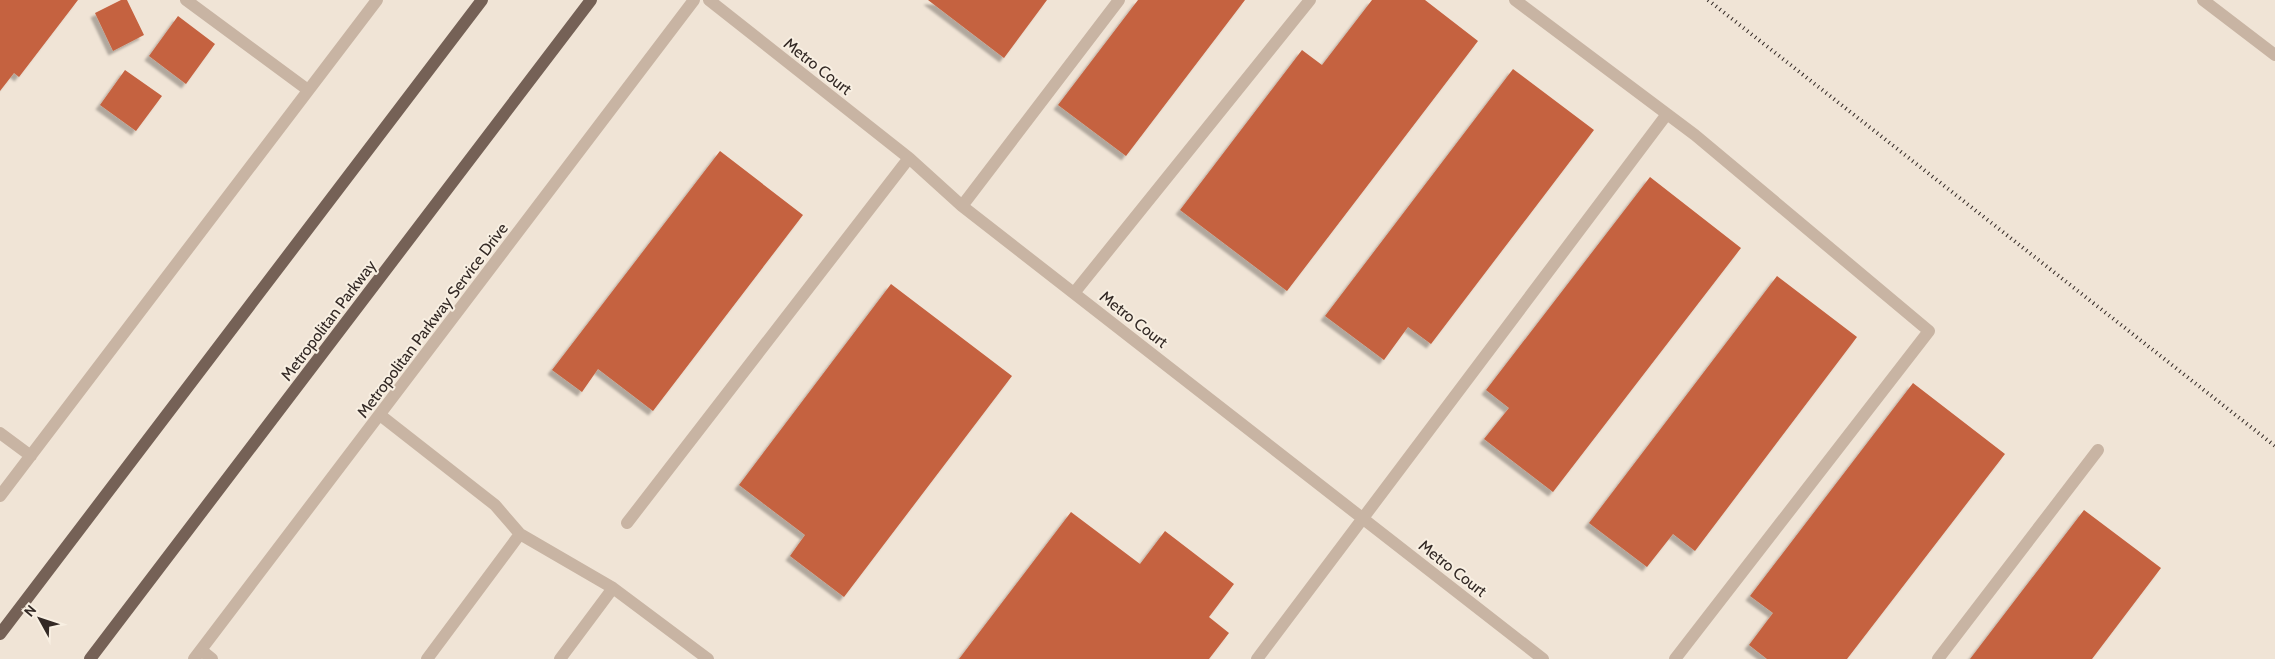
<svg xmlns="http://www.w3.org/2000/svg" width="2275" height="659" font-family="Cabin,sans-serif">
	<defs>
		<filter id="shadow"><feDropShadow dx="-4.5" dy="4.5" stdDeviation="1" flood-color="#0004"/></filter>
	</defs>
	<rect width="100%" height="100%" fill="#f0e4d6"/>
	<path fill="#c56240" filter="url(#shadow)" d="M0,0h78l-59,77 -5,-4 -14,18z
		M121,0h6l17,35 -31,16 -18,-38z
		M928,0h119l-43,58z
		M1138,0h107l-119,156 -68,-51z
		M1372,0h53l53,41 -191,250 -107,-81 122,-160 20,15z
		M178,16l37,28 -29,40 -37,-28z
		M1513,69l81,61 -163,214 -23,-17 -24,33 -59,-44z
		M125,70l37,26 -26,35 -36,-26z
		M720,151l83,64 -150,196 -55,-42 -16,23 -30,-22z
		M1650,177l91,71 -188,244 -69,-53 25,-31 -23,-18z
		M1777,276l80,61 -162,214 -22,-17 -26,33 -58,-44z
		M891,284l121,92 -168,221 -54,-41 15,-21 -66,-50z
		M1913,383l92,71 -158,205h-80l-18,-14 24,-32 -23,-17z
		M2084,510l77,58 -69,91h-122z
		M1071,512l69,52 25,-33 69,53 -25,33 20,16 -20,26h-250z"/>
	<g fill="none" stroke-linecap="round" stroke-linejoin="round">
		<path stroke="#c8b4a3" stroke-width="12" d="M186,0l122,90
			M709,0l200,158 53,48 581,453
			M1515,0l180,135 234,196 -254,328
			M2203,0l72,55
			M962,206l157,-206
			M1074,293l236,-293
			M380,415l115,90 25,29 93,54 95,71
			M0,433l31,23
			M0,496l377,-496
			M627,523l282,-365
			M201,650l11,9
			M194,659l500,-659
			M427,659l93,-125
			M560,659l53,-71
			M1257,659l410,-545
			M1938,659l160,-209"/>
		<path stroke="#756156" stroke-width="12" d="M0,634l482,-634
			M90,659l501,-659"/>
		<path stroke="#332925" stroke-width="4" stroke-dasharray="1 4" stroke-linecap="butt" d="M1708,0l567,446"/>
	</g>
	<g text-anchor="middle" stroke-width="4" stroke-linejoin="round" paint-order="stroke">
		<g font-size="16" fill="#332925" stroke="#f8efe2">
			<text transform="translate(818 66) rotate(38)" y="6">Metro Court</text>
			<text transform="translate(1134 319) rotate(38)" y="6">Metro Court</text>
			<text transform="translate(328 320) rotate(-53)" y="6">Metropolitan Parkway</text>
			<text transform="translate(432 320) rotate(-53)" y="6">Metropolitan Parkway Service Drive</text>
			<text transform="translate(1453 568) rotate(38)" y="6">Metro Court</text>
		</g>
	</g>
	<g transform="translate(40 619) rotate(310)" stroke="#f8efe2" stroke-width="4" paint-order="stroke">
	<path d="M0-4L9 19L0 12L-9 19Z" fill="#332925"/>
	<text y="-8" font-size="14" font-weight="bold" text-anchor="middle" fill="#332925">N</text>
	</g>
</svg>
